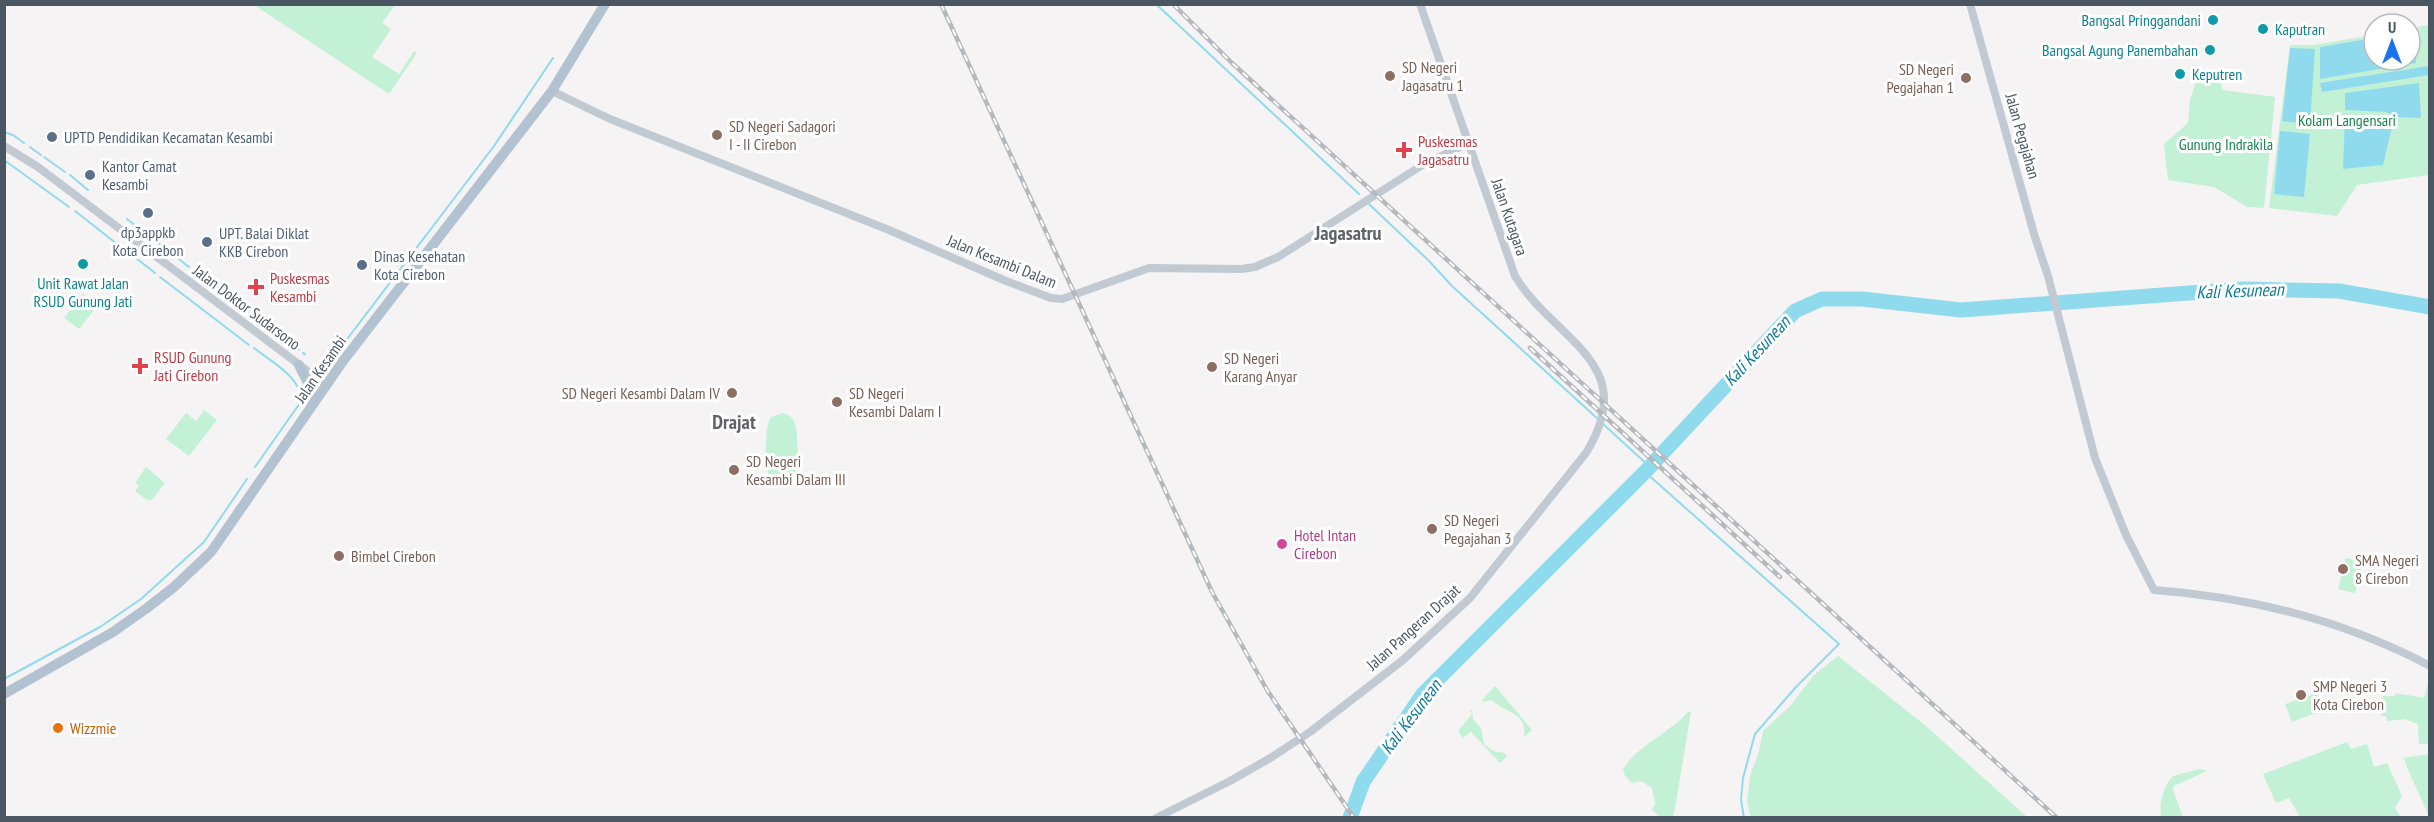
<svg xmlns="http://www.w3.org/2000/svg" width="2434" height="822" font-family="'PT Sans Narrow',sans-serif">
	<rect width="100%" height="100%" fill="#f5f3f3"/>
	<path fill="#c3f1d5" d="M254,5h141l-13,18 9,6 -19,28 27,17 15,-23 3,2 -28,41z
		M2429,25v150l-72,10 -20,31 -68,-8 21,-163h23l61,-10v25h36v-32z
		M2198,75l20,2 5,13 52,7 -11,111 -17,-1 -33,-20 -46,-7 -4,-36 24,-21 2,-23z
		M83,294l15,11 -19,24 -15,-11z
		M204,410l13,10 -28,36 -23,-17 20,-26 10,8z
		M783,413c5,2 9,3 11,8 5,11 5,50 -2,59l-11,3c-6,-1 -10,-3 -12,-8 -5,-10 -4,-50 2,-58z
		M146,467l19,16 -13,17h-5l-12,-9 4,-5 -4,-3z
		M2346,558l17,4 -8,31 -17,-4z
		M1838,656l89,71 100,90h-276l-4,-14 3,-28 8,-20 5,-24 28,-26 23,-30z
		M2429,679v65h-10l-1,-20 -13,-5 -18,2 -1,-5h-5l2,-20h12l1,-3 28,5z
		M1495,686l37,44 -8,7c4,-25 -20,-24 -32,-37l-9,2 -1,-2z
		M2317,693l7,17 -32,12 -7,-18z
		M1472,709l1,10 8,9 3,16 9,7 12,2 2,3 -7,7 -29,-31 -8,6 -5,-7 14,-17 -2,-3z
		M1689,711l2,1 -17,102 -2,3h-12l-8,-7 3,-6 -3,-16 -11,-7 -9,2 -7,-7 -2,-7c14,-23 48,-37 66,-58z
		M2347,742l4,7 16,-5 7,23 13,-4 15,33 -7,12 6,9h-101l-11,-19 -13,5 -13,-29z
		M2429,754h1l-1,62 -21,-46 -4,-12z
		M2200,769l7,2 -33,15 -1,4 10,27h-22c-2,-13 2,-31 12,-41z"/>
	<path fill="#90daee" d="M2410,32h3l3,31 -96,16v-32l54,-9v22h36z
		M2290,48l25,1 -5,75 -28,-3z
		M2429,66v9l-107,17 -2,-9z
		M2419,83l2,35 -25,-1 -10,-5 -41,-2v-17z
		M2345,120h44l3,7 -9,38 -40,4z
		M2280,131l30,3 -6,63 -30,-3z"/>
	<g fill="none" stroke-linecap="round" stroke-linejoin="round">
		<path stroke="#90daee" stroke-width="2" d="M1156,4l203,190
			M952,5l1,-1
			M4,132l9,3 11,8
			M30,147l11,8
			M44,157l21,15
			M4,160l65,47
			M70,175l18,15
			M1369,204l60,57 23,25 147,134
			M75,211l51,40
			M127,219l14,11
			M145,233l4,3
			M153,239l36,28
			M132,255l23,18
			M195,271l20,15
			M160,277l89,68
			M221,291l20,15
			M245,309l8,6
			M258,319l9,7
			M272,329l1,1
			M277,333l22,17
			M254,348c16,13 48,29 47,53
			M303,353l2,1
			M319,376l175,-230 59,-88
			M1603,424l47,43
			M255,467l52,-74
			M1645,472l194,172 -43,43 -41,47 -12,44 -2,22 3,18
			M4,679l96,-52 41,-28 63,-57 43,-63"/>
		<path stroke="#90daee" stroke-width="15" d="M1350,818l13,-36 60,-88 221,-221 151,-162 27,-12h40l99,11 282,-21 96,2 91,16"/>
		<path stroke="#c1cad2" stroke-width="8" d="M1970,4l64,230 14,42 47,182 31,77 28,55c95,7 191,31 276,76
			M552,91l58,28 279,111 117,51 45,17 11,1 87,-31 92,1 14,-2 23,-10 146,-93 45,-21
			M4,146l34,21 288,218
			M1156,818l74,-37 42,-24 38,-25 93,-72 67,-62 116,-145c56,-91 -32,-112 -71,-177l-95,-272"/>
		<path stroke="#b3c2d1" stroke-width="10" d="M299,365l8,16 6,23
			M4,694l109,-62 34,-24 27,-21 37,-35 132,-191 209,-270 53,-87"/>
		<g stroke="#b5b8bd" stroke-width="4.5">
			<path id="rail" d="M941,4l271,588 55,98 87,128
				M1173,4l59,59 825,755
				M1530,348l250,229"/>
		</g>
		<use href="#rail" stroke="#fff" stroke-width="2" stroke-dasharray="7" stroke-linecap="butt"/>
	</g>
	<g fill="#0f9aa8" stroke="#fff" stroke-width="2">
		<circle cx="2213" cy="20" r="6"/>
		<circle cx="2263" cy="29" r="6"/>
		<circle cx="2210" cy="50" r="6"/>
		<circle cx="2180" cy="74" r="6"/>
		<circle cx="83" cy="264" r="6"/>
	</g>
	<g fill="#8d6e63" stroke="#fff" stroke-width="2">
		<circle cx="1390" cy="76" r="6"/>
		<circle cx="1966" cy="78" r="6"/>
		<circle cx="717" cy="135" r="6"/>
		<circle cx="1212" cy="367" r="6"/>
		<circle cx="732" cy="393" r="6"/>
		<circle cx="837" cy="402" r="6"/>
		<circle cx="734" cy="470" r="6"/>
		<circle cx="1432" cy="529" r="6"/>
		<circle cx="339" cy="556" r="6"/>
		<circle cx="2343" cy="569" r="6"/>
		<circle cx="2301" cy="695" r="6"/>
	</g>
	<g fill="#5c6f8a" stroke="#fff" stroke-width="2">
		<circle cx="52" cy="137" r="6"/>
		<circle cx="90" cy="175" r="6"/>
		<circle cx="148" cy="213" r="6"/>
		<circle cx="207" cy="242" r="6"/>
		<circle cx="362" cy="265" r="6"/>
	</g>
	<g fill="#e0444e" stroke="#fff" stroke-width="2">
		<path d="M1401 141h6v6h6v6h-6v6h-6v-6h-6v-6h6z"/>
		<path d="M253 278h6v6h6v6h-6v6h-6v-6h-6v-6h6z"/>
		<path d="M137 357h6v6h6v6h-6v6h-6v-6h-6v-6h6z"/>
	</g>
	<circle fill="#d1479c" stroke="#fff" stroke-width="2" cx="1282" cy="544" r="6"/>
	<circle fill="#e8710a" stroke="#fff" stroke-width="2" cx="58" cy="728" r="6"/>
	<g text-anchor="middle" stroke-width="6" stroke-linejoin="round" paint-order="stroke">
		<g font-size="16" fill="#0d838f" stroke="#fff" text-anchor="end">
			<text x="2201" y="26">Bangsal Pringgandani</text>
			<text x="2275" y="35" text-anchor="start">Kaputran</text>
			<text x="2198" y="56">Bangsal Agung Panembahan</text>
			<text x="2192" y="80" text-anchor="start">Keputren</text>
			<text x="83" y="289" text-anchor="middle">Unit Rawat Jalan<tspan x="83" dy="18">RSUD Gunung Jati</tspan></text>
		</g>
		<g font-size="16" fill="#785e54" stroke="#fff" text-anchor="start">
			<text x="1402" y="73">SD Negeri<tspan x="1402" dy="18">Jagasatru 1</tspan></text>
			<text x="1954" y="75" text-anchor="end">SD Negeri<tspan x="1954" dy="18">Pegajahan 1</tspan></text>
			<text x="729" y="132">SD Negeri Sadagori<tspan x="729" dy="18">I - II Cirebon</tspan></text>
			<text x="1224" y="364">SD Negeri<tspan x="1224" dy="18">Karang Anyar</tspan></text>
			<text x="720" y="399" text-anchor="end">SD Negeri Kesambi Dalam IV</text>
			<text x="849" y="399">SD Negeri<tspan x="849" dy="18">Kesambi Dalam I</tspan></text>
			<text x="746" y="467">SD Negeri<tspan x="746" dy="18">Kesambi Dalam III</tspan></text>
			<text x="1444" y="526">SD Negeri<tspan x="1444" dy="18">Pegajahan 3</tspan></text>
			<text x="351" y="562">Bimbel Cirebon</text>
			<text x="2355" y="566">SMA Negeri<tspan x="2355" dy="18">8 Cirebon</tspan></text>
			<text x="2313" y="692">SMP Negeri 3<tspan x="2313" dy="18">Kota Cirebon</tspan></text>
		</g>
		<g font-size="16" fill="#17864f" stroke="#fff">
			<text x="2347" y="126">Kolam Langensari</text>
			<text x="2226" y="150">Gunung Indrakila</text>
		</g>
		<g font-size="16" fill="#4a5661" stroke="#fff">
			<text transform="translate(2023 136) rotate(74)" y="6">Jalan Pegajahan</text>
			<text transform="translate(1510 217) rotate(71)" y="6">Jalan Kutagara</text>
			<text transform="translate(1002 261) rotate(22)" y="6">Jalan Kesambi Dalam</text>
			<text transform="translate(247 307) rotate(37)" y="6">Jalan Doktor Sudarsono</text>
			<text transform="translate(320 369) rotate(-55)" y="6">Jalan Kesambi</text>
			<text transform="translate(1413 627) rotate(-42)" y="6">Jalan Pangeran Drajat</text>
		</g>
		<g font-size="16" fill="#4e5e75" stroke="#fff" text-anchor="start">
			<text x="64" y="143">UPTD Pendidikan Kecamatan Kesambi</text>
			<text x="102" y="172">Kantor Camat<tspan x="102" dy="18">Kesambi</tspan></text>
			<text x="148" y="238" text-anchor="middle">dp3appkb<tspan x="148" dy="18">Kota Cirebon</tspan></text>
			<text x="219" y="239">UPT. Balai Diklat<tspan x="219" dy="18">KKB Cirebon</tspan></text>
			<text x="374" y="262">Dinas Kesehatan<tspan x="374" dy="18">Kota Cirebon</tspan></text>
		</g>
		<g font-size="16" fill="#be3a42" stroke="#fff" text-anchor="start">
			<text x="1418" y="147">Puskesmas<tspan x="1418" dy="18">Jagasatru</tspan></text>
			<text x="270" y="284">Puskesmas<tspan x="270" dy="18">Kesambi</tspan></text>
			<text x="154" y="363">RSUD Gunung<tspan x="154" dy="18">Jati Cirebon</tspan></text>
		</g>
		<g font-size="16" fill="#b23c85" stroke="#fff" text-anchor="start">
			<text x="1294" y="541">Hotel Intan<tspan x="1294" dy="18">Cirebon</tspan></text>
		</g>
		<g font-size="16" fill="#c56008" stroke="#fff" text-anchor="start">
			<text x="70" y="734">Wizzmie</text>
		</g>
		<g font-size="18" font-style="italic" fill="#0c7c9b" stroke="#fff">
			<text transform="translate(2240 291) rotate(-2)" y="6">Kali Kesunean</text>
			<text transform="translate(1757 351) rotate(-47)" y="6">Kali Kesunean</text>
			<text transform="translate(1411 717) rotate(-53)" y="6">Kali Kesunean</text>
		</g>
		<g font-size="20" font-weight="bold" fill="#5f6368" stroke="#fff">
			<text x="1348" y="240">Jagasatru</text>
			<text x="734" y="429">Drajat</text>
		</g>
	</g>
	<rect width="2434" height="822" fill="none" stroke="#4a5661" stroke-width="12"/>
	<g transform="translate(2392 42)"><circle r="28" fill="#ffffff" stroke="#b7bbc0" stroke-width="1.5"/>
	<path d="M0-4.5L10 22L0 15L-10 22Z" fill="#1a73e8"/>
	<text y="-9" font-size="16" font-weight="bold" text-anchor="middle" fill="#4a5661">U</text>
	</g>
</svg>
